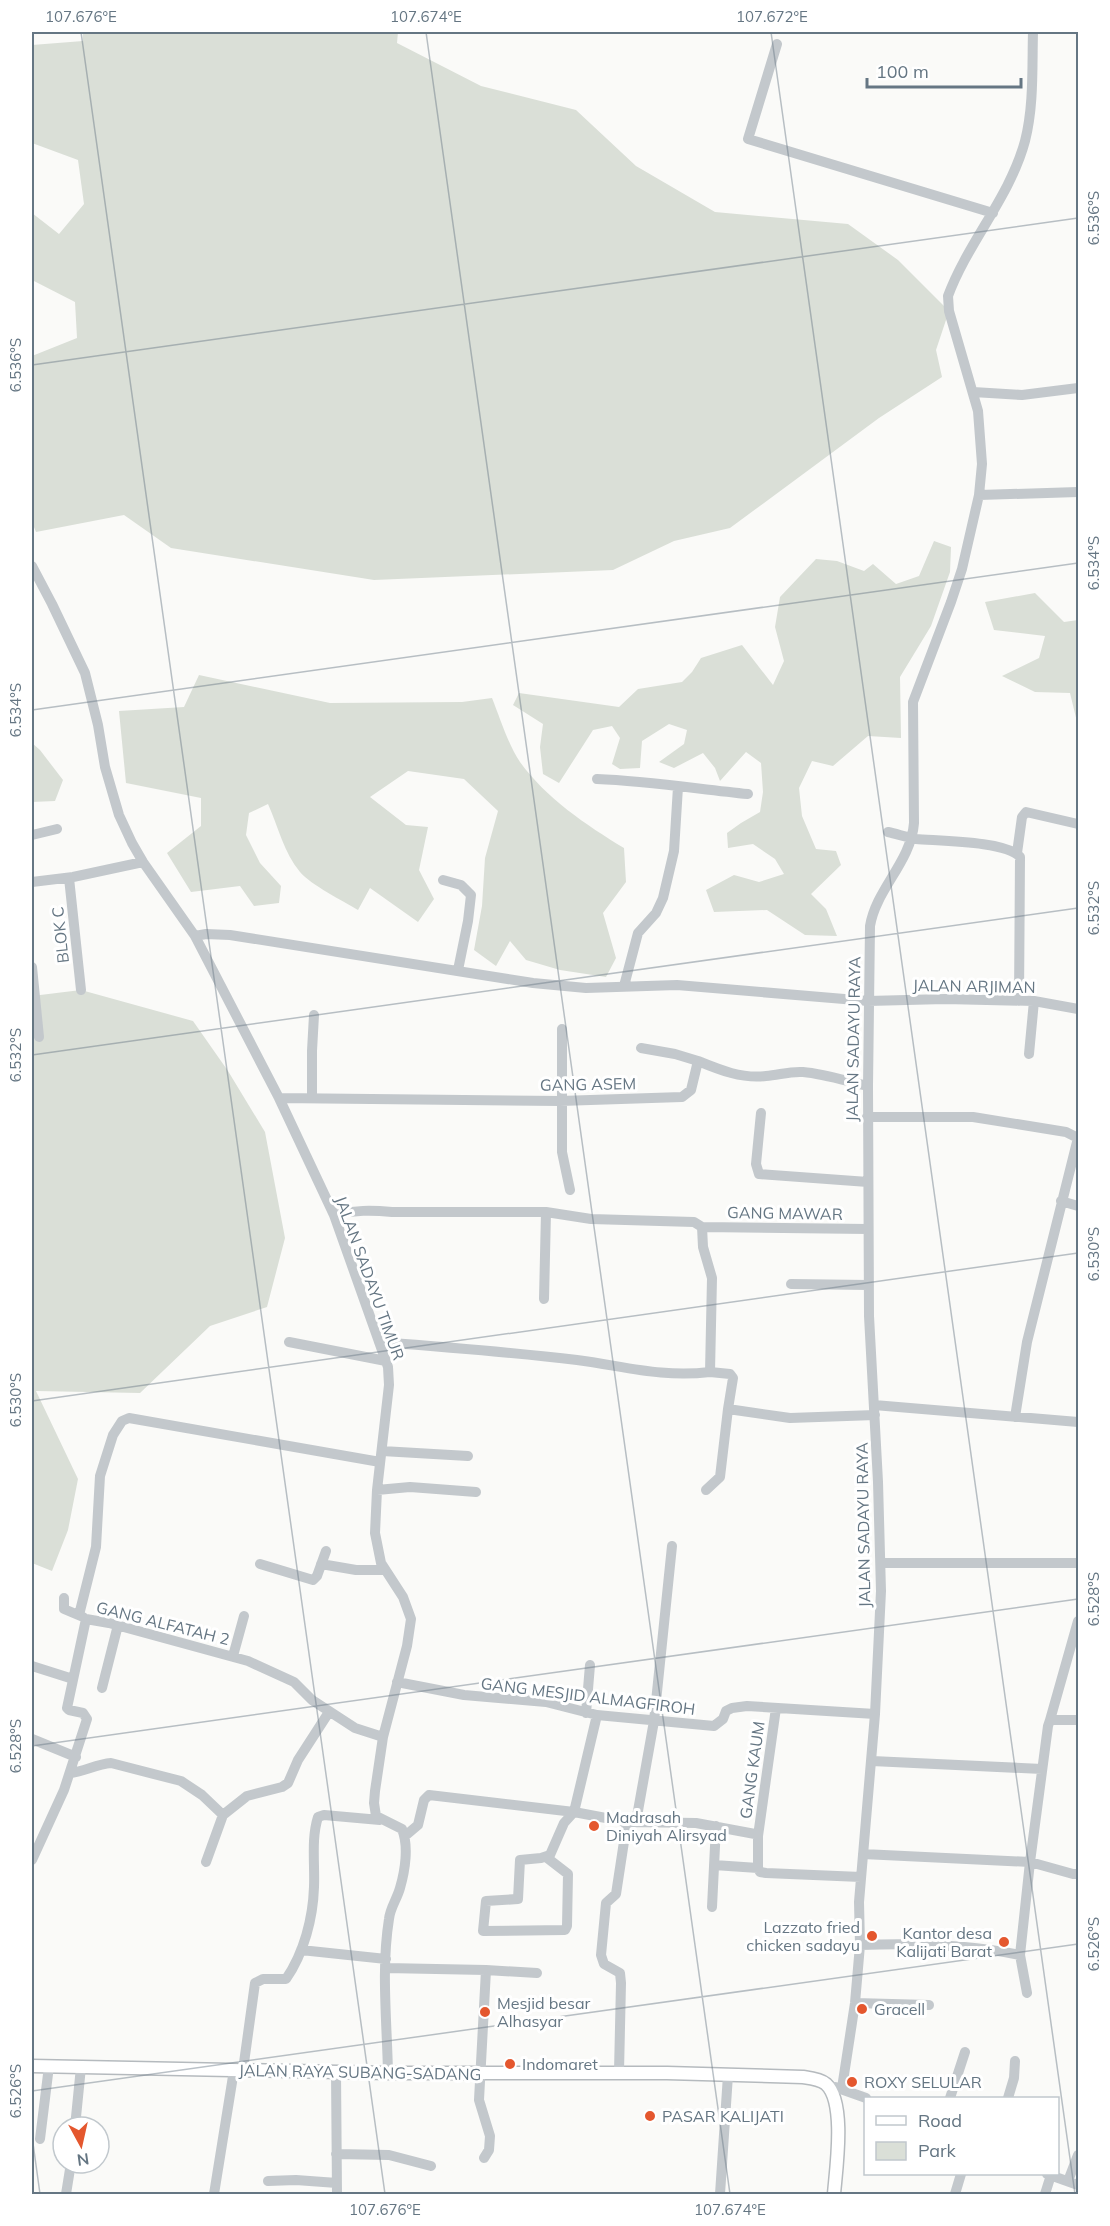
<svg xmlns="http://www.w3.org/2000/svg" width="1110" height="2226" font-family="Mulish,sans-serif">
	<rect width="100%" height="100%" fill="#fafaf8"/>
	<path fill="#dadfd7" d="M83,32h315l-1,11 84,43 95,24 60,56 79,46 133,12 50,36 51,51 -13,39 6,27 -63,41 -149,110 -56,13 -61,29 -239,10 -203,-32 -47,-33 -88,17 -4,-10v-166l45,-18 -2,-36 -43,-22v-67l27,21 25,-30 -6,-44 -46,-17v-98l51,-4z
		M934,541l17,6 -1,25 -19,54 -31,51 1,61 -33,-2 -35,30 -21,-5 -13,27 3,28 14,33 20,2 5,14 -30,29 15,15 11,27 -32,-1 -38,-25 -53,2 -8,-22 28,-15 25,7 25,-8 -9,-15 -22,-15 -25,4 -1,-15 14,-10 19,-11 3,-20 -2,-29 -15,-11 -26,29 -5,-13 -12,-15 -29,15 -15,-6 25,-18 3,-14 -18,-6 -27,17 -2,27 -20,1 -8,-5 8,-26 -8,-12 -19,4 -34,53 -16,-9 -3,-27 3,-23 -30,-19 6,-12 100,14 19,-18 44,-7 10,-10 9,-14 41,-13 31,40 11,-24 -9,-34 5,-30 36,-38 21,2 27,10 9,-7 23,20 23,-8z
		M1035,593l29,29 14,-2v106l-8,-33 -35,-1 -33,-16 37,-18 6,-22 -51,-6 -9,-28z
		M199,675l131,28 132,-1 30,-4c8,20 16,46 28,64 26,36 66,63 104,86l2,34 -23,31 13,45 -10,19 -46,-7 -34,-10 -16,-19 -14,25 -22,-16 8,-44 3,-48 13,-47 -34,-32 -56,-8 -38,26 36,28 22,2 -9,43 15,29 -16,23 -48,-34 -12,22c-15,-9 -47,-25 -58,-38 -16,-19 -22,-46 -32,-68l-19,9 -3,22 14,28 21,23 -2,17 -25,3 -14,-20 -49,6 -24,-39 34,-27v-28l-75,-15 -7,-72 65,-4z
		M32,743l8,7 23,30 -8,21 -23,1z
		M81,990l112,31 35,50 37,61 20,106 -18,69 -57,19 -70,67 -104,-2 42,88 -10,51 -16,41 -20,-8v-567z"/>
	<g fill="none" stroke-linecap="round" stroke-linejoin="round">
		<g stroke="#b5babe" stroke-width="15">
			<path id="major" d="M32,2066l356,7h279l136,4c7,1 17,2 23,7 20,18 10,85 8,110"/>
		</g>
		<path stroke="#c3c8cc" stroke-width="10" d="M777,44l-29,95 245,74
			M973,392l49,3 56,-7
			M979,495l99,-3
			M32,566l20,38 33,69 13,52 7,42 14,48 13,28 11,19 52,74 84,162 55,117 54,152 1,18 -12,105 -2,43 6,30 22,34 8,22 -4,27 -24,91 -8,54 -1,12 2,13 26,13c7,17 3,42 -2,59 -3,11 -10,20 -11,31 -8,50 -2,103 -1,154
			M597,779c51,2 101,10 151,15
			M888,832c9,2 18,5 28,7 22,2 91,2 104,18l-1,144
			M32,835l25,-6
			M1017,853l5,-36 4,-5 52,12
			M69,878l12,112
			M443,880l18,5 10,10 -3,26 -10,49
			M32,882l41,-5 70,-15
			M195,936l11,-2 24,1 303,48 53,5 91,-3 191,16 77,-2 89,2 44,8
			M32,967l7,70
			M624,986l14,-53 18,-20 7,-15 11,-47 4,-64
			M562,1029v123l8,38
			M641,1048l34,6 23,7
			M1029,1054l5,-53
			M312,1097v-46l2,-36
			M279,1098l281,3 122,-4 9,-7 7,-29c22,9 44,18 68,15 13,-1 24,-5 37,-4 22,2 43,9 65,14
			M761,1113l-5,51 3,10 109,8
			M867,1117h106l93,15 12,6 -51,204 -12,75
			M1061,1201l17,5
			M334,1215c21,-5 37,-5 58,-3h154l45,7 103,3 8,5 1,20 9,31 -2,94c-48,6 -86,-6 -133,-12 -66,-8 -132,-13 -198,-18
			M702,1227l166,2
			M791,1284l78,1
			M544,1299l2,-87
			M289,1342l97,19
			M710,1372l20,2 3,4 -5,31 62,9 85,-3
			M874,1405l204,17
			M382,1451l86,5
			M377,1490l33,-3 66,5
			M706,1490l14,-13 8,-68
			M881,1563h197
			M260,1564l53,16 4,-4 9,-25
			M321,1564l35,6h29
			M64,1598v11l19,8
			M79,1615l17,-68 4,-71 13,-41 9,-14 7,-3 251,44
			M233,1656l11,-40
			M32,1666l41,13
			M397,1682l67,13 82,7 51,13 117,11 9,-7 3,-8 6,-3 15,-2 128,8
			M102,1688l16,-63
			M586,1713l4,-48
			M597,1715l-23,97 53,10 -11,72 -10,9 -5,52 3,9 16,9 1,10 -2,89
			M1050,1720l28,-99
			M32,1739l44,18
			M872,1761l170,8
			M71,1773c14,-2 26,-9 40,-10l70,18 21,14 21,20
			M631,1822l65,1 59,11 3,2v32l2,4 6,1 95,4
			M636,1822l18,-101 18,-175
			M405,1836l13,-11 6,-25 5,-5 145,17
			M758,1836l18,-128
			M863,1854l167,8 18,-136 2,-6h28
			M546,1857l22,17 -1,52 -2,4 -82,1 3,-30 32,-2 2,-39 21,-2 9,-3 14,-32 10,-11
			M32,1860l32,-70 23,-71 -4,-6 -14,-3 -2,-2 19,-89 23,4 139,38 46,21 18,18 43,28 28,9
			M206,1862l17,-47 24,-19 35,-9 6,-4 10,-23 31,-48
			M714,1865l44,3
			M712,1907l4,-81
			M860,1945c53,-2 107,-1 160,10l10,-93 43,12h5
			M301,1950l85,9
			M1020,1955l7,38
			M386,1968l100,2 -7,130 11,36 -1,14 -5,8
			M486,1970l51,3
			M855,2003l74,2
			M243,2070l12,-87 8,-4h23c18,-26 27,-61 28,-92 1,-23 -3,-48 4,-70l6,-2 56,5
			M336,2072l1,122
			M835,2087l31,11
			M842,2088l13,-85 5,-58 -1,-43 16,-188 6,-123 -3,-109 -9,-166 -1,-230 2,-160c6,-37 41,-64 44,-103l-1,-121 38,-100 11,-33 17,-74 3,-31 -4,-53 -29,-100 -1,-15c20,-54 62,-99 77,-155 9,-35 7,-74 8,-109
			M950,2098l15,-46
			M1008,2098l6,-20 1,-17
			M75,2127l6,-60
			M40,2139l9,-73
			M336,2154l53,1 42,11
			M1047,2174l31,11
			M268,2181l28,-1 41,3
			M1068,2181l10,-26
			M66,2194l5,-31
			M214,2194l20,-124
			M720,2194l8,-119
			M955,2194l6,-20
			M1045,2194l6,-19"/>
		<use href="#major" stroke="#fff" stroke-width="12"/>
	</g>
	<path fill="none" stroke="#657683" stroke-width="1.5" stroke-opacity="0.45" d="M81,32l304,2162M426,32l304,2162M771,32l304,2162M32,365l1046,-147M32,710l1046,-147M32,1055l1046,-147M32,1401l1046,-148M32,1746l1046,-147M32,2091l1046,-147M32,2136l8,58"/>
	<g fill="#e4572e" stroke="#fff" stroke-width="2">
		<circle cx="594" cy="1826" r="6"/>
		<circle cx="872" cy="1936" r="6"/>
		<circle cx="1004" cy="1942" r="6"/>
		<circle cx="862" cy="2009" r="6"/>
		<circle cx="485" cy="2012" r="6"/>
		<circle cx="510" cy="2064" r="6"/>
		<circle cx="852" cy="2082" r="6"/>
		<circle cx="650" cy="2116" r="6"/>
	</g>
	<g text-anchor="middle" stroke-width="6" stroke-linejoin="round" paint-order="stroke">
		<g font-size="16" fill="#657683" stroke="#fff">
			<text transform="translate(60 935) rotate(-96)" y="6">BLOK C</text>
			<text transform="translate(974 986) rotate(1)" y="6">JALAN ARJIMAN</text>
			<text transform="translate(853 1039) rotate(-89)" y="6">JALAN SADAYU RAYA</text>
			<text transform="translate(588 1084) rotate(-1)" y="6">GANG ASEM</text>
			<text transform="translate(785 1213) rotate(1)" y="6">GANG MAWAR</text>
			<text transform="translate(370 1278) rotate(70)" y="6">JALAN SADAYU TIMUR</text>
			<text transform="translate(863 1525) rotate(-91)" y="6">JALAN SADAYU RAYA</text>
			<text transform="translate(163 1623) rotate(14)" y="6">GANG ALFATAH 2</text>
			<text transform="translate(588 1696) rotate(7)" y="6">GANG MESJID ALMAGFIROH</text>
			<text transform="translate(752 1770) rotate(-82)" y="6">GANG KAUM</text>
			<text transform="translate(360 2072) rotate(1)" y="6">JALAN RAYA SUBANG-SADANG</text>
		</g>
		<g font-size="16" fill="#657683" stroke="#fff" text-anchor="start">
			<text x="606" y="1823">Madrasah<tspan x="606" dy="18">Diniyah Alirsyad</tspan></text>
			<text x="860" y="1933" text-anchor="end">Lazzato fried<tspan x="860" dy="18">chicken sadayu</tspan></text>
			<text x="992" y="1939" text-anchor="end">Kantor desa<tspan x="992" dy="18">Kalijati Barat</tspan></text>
			<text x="497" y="2009">Mesjid besar<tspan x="497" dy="18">Alhasyar</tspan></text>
			<text x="874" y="2015">Gracell</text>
			<text x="522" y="2070">Indomaret</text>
			<text x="864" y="2088">ROXY SELULAR</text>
			<text x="662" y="2122">PASAR KALIJATI</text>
		</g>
	</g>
	<rect width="1110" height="2226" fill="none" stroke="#ffffff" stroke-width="66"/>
	<rect x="864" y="2097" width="195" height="78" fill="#ffffff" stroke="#c1c8cd" stroke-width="1.5"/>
	<rect x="876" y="2116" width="30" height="9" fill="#ffffff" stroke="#c1c8cd" stroke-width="1.5"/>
	<text x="918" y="2127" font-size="18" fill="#657683">Road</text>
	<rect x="876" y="2142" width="30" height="18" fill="#dadfd7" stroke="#c1c8cd" stroke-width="1.5"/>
	<text x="918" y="2157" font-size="18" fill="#657683">Park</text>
	<g transform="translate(81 2145) rotate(172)"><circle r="28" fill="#ffffff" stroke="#c1c8cd" stroke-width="1.5"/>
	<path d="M0-4.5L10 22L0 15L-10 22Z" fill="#e4572e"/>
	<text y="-9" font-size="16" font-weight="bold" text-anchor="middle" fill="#657683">N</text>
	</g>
	<path d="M867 78v9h154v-9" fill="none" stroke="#657683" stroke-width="3"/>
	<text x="876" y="78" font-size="18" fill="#657683" stroke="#ffffff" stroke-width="4.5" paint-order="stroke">100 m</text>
	<rect x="33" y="33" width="1044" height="2160" fill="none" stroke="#657683" stroke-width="2"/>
	<g font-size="15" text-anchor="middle" fill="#657683">
		<text x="81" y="22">107.676°E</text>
		<text x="426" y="22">107.674°E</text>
		<text x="772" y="22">107.672°E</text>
		<text transform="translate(1094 218) rotate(-90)" y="5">6.536°S</text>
		<text transform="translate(16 365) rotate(-90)" y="5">6.536°S</text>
		<text transform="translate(1094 563) rotate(-90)" y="5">6.534°S</text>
		<text transform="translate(16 710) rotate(-90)" y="5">6.534°S</text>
		<text transform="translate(1094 908) rotate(-90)" y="5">6.532°S</text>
		<text transform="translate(16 1055) rotate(-90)" y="5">6.532°S</text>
		<text transform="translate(1094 1254) rotate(-90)" y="5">6.530°S</text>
		<text transform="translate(16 1400) rotate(-90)" y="5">6.530°S</text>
		<text transform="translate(1094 1599) rotate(-90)" y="5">6.528°S</text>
		<text transform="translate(16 1746) rotate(-90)" y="5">6.528°S</text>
		<text transform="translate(1094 1944) rotate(-90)" y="5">6.526°S</text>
		<text transform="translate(16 2091) rotate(-90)" y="5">6.526°S</text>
		<text x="385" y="2215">107.676°E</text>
		<text x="730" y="2215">107.674°E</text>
	</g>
</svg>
